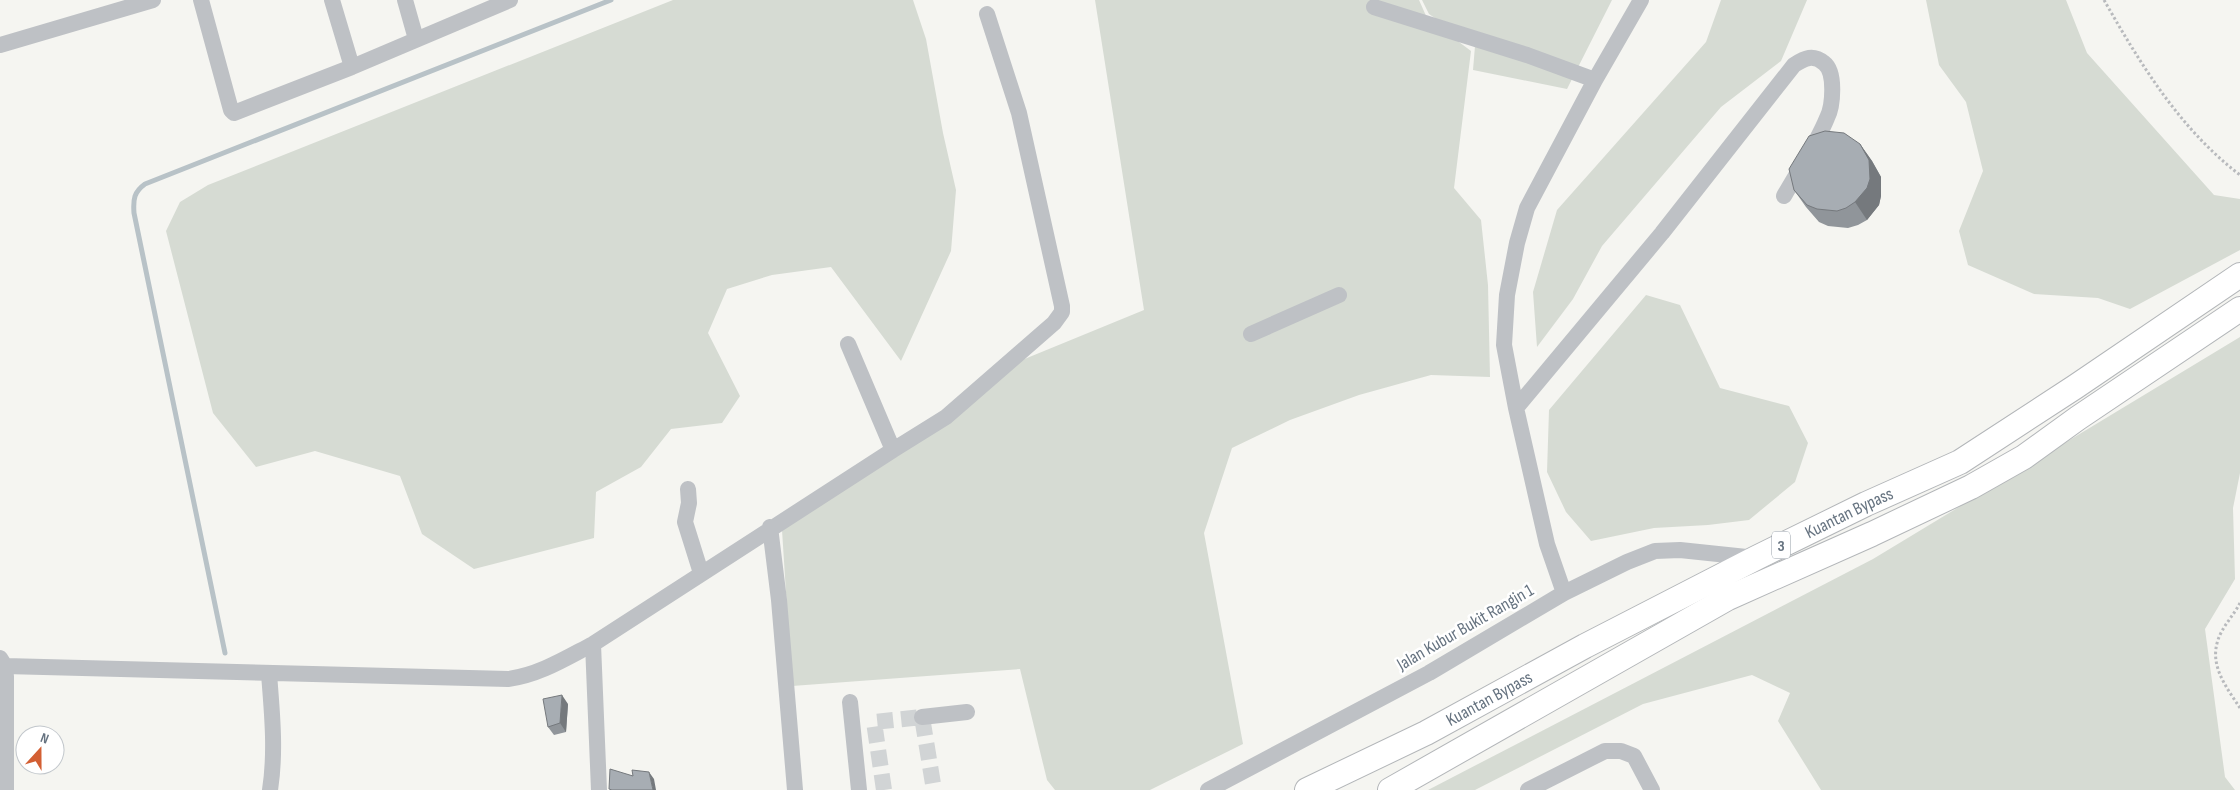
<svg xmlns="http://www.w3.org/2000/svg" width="2240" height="790" font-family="'Sofia Sans Condensed',sans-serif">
	<rect width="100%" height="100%" fill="#f5f5f1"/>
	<path fill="#d6dbd3" d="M673,0h240l13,39 17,94 13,57 -5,61 -50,110 -70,-94 -59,8 -45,14 -19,44 32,63 -18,27 -51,6 -30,38 -45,25 -2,46 -120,31 -52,-35 -22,-58 -85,-25 -59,16 -43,-54 -47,-182 14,-29 28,-17z
		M1095,0h324l8,18 44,33 -17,137 27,32 7,65 2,92 -59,-2 -72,20 -69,25 -58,28 -28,85 39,211 -93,46h-95l-8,-10 -27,-111 -228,17 -10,-156 213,-159 149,-61z
		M1422,0h190l-45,89 -94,-19 2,-24 -46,-32z
		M1721,0h86l-26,61 -60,46 -119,139 -29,53 -36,48 -4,-55 24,-82 149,-168z
		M1926,0h140l21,53 127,142 26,4v51l-110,59 -32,-11 -64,-4 -66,-29 -9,-34 24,-60 -17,-69 -27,-37z
		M1646,295l34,10 40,83 69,18 19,37 -13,39 -46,38 -41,5 -54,3 -63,13 -25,-29 -19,-40 2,-62z
		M2240,337v136l-7,35 2,71 -30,50 20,148 10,13h-414l-43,-69 12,-28 -38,-18 -109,29 -168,86h-47l445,-231z"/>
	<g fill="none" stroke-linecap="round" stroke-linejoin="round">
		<path stroke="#b8c2c7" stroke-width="5" d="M225,653l-91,-440c-1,-14 0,-21 11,-29l466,-184"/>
		<path stroke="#d1d4d5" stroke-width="16" stroke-dasharray="16 8" stroke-linecap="butt" d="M884,790l-10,-68 48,-5 12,73"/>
		<g stroke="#b3b6b9" stroke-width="26">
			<g id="highway">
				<path id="s1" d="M1307,790l119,-57 159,-87 171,-88 110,-54 94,-42 115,-75 165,-112"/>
				<path d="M1390,790l338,-192 144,-64 99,-47 53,-30 54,-39 162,-109"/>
			</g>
		</g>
		<path stroke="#b8babd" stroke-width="3" stroke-dasharray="2.5 2.5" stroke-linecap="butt" d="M2104,0c37,65 76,129 136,175
			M2240,603c-6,12 -18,24 -22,37 -9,26 9,48 22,68"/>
		<path stroke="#bec1c5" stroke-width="16" d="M201,0l30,110 3,3 118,-46 158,-67
			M332,0l20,67
			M405,0l11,39
			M1374,7l153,48 68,25
			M0,45l153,-45
			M1251,334l88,-39
			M1516,408l146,-175 132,-168c11,-7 19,-11 30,-2 12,9 9,43 3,55 -11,27 -29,53 -43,78
			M893,450l53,-33 108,-94 8,-11v-6l-43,-193 -32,-99
			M688,489l1,14 -4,19 16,51
			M770,527l9,73 16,190
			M1564,593l-17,-49 -31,-136 -12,-63 3,-50 10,-52 10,-35 68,-128 46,-80
			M593,644l6,146
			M0,658l5,8 1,11v113
			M5,666l503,13c31,-4 58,-21 85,-35l300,-194 -45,-106
			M269,674c3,38 7,78 1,116
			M850,702l9,88
			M922,717l45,-5
			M1208,790l221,-117 135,-80 63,-31 28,-11 25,-1 76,8
			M1528,790l77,-39h16l13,5 18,34"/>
		<use href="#highway" stroke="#fff" stroke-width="24"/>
	</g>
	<path fill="#90959a" d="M1860,144l12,17 9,16v19l-2,9 -12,15 -9,5 -10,3 -20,-2 -9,-4 -13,-15 -12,-17z
		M568,704l-2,28 -12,3 -6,-8z"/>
	<path fill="#75797d" d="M1860,144l12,17 9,16v19l-2,9 -12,15 -12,-18z
		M562,695l6,9 -2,28 -6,-9z
		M649,772l5,7 2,11h-3z"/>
	<path fill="#a7adb3" stroke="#75797d" d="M1825,131l19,2 16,11 9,16 1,19 -3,9 -12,14 -9,6 -9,3 -20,-2 -10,-4 -13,-15 -5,-21 20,-33z
		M562,695l-2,28 -12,4 -5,-28z
		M610,769l23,7 -1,-6 17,2 4,18h-41l-3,-1z"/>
	<g text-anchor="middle" stroke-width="5" stroke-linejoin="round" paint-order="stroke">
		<rect fill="#fff" stroke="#949da6" stroke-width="1" x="1772" y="531.5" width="18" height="27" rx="4"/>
		<g font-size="16" font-weight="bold" fill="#667380">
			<text x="1781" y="551">3</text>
		</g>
		<g font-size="18" fill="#667380" stroke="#fff">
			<text dy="6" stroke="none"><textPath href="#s1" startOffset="609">Kuantan Bypass</textPath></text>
			<text transform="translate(1465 627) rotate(-30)" y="6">Jalan Kubur Bukit Rangin 1</text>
			<text dy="6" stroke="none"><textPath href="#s1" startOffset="204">Kuantan Bypass</textPath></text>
		</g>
	</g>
	<g transform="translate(40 750) rotate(21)"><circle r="24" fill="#ffffff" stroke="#c2c7cc"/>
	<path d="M0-4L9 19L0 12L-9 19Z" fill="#d35f33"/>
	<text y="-8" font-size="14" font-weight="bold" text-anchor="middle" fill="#667380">N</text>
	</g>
</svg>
